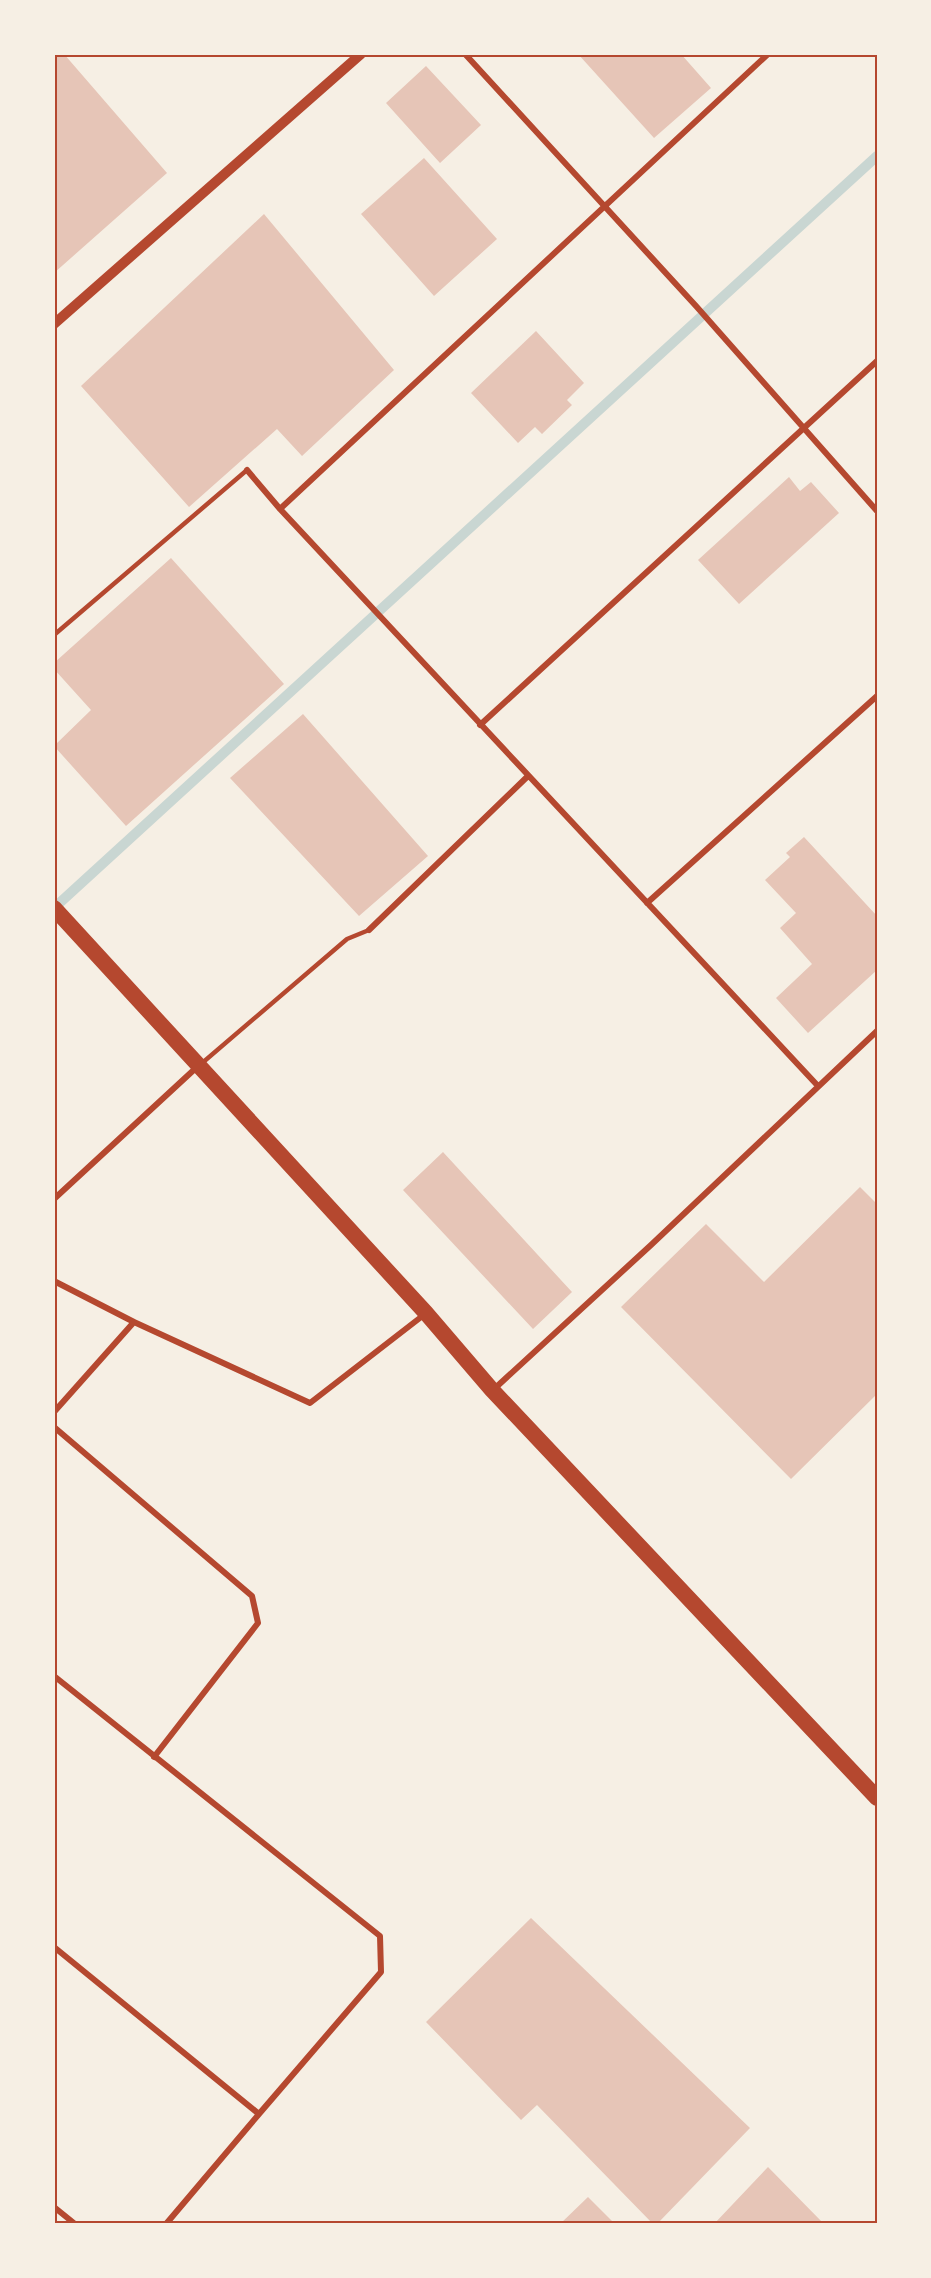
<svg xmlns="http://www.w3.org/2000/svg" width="931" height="2278" font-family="'Golos Text',sans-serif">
	<rect width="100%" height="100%" fill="#f6efe4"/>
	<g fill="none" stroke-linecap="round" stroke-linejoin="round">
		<path stroke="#c9d6d2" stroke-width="10" d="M54,908l823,-752"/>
	</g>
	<path fill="#e6c5b7" d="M54,54h10l103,119 -113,100z
		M578,54h103l30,34 -57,50z
		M426,66l55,59 -41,38 -54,-60z
		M424,158l73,81 -63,57 -73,-82z
		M264,214l130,156 -92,86 -25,-27 -88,78 -108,-121z
		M536,331l48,52 -17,17 5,5 -30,29 -7,-7 -17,16 -47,-50z
		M789,477l11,14 11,-9 28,31 -100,91 -41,-44z
		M171,558l113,126 -158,142 -72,-80 37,-36 -37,-41v-6z
		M303,714l125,142 -69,60 -129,-138z
		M804,837l73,79v54l-69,63 -32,-35 36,-34 -32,-36 16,-15 -31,-33 25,-23 -4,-4z
		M443,1152l129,140 -39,37 -130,-139z
		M860,1187l17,17v190l-86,85 -170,-172 85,-83 58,58z
		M531,1918l219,210 -93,96h-4l-116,-119 -16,15 -95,-98z
		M768,2167l56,57h-110z
		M588,2197l27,27h-55z"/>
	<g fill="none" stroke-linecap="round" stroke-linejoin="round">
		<path stroke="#b5482f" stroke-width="4.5" d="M54,635l193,-165
			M201,1064l146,-125 22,-9"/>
		<path stroke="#b5482f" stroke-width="6" d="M465,54l231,252 181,205
			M247,470l33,39 488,-455
			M280,509l538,577
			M480,725l397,-364
			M647,903l230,-207
			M369,930l159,-154
			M54,1199l143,-132
			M54,1281l80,41
			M493,1390l158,-145 226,-214
			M54,1412l80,-90 176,81 115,-89
			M54,1427l198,169 6,27 -104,134
			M54,1676l326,260 1,36 -122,142
			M54,1947l205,167 -93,110
			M54,2207l21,17"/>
		<path stroke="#b5482f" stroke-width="10" d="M54,324l307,-270"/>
		<path stroke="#b5482f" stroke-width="16" d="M54,908l372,405 66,77 385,408"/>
	</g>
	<rect width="931" height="2278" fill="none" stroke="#f6efe4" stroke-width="111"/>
	<rect x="56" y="56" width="820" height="2166" fill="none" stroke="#b5482f" stroke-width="2"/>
</svg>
